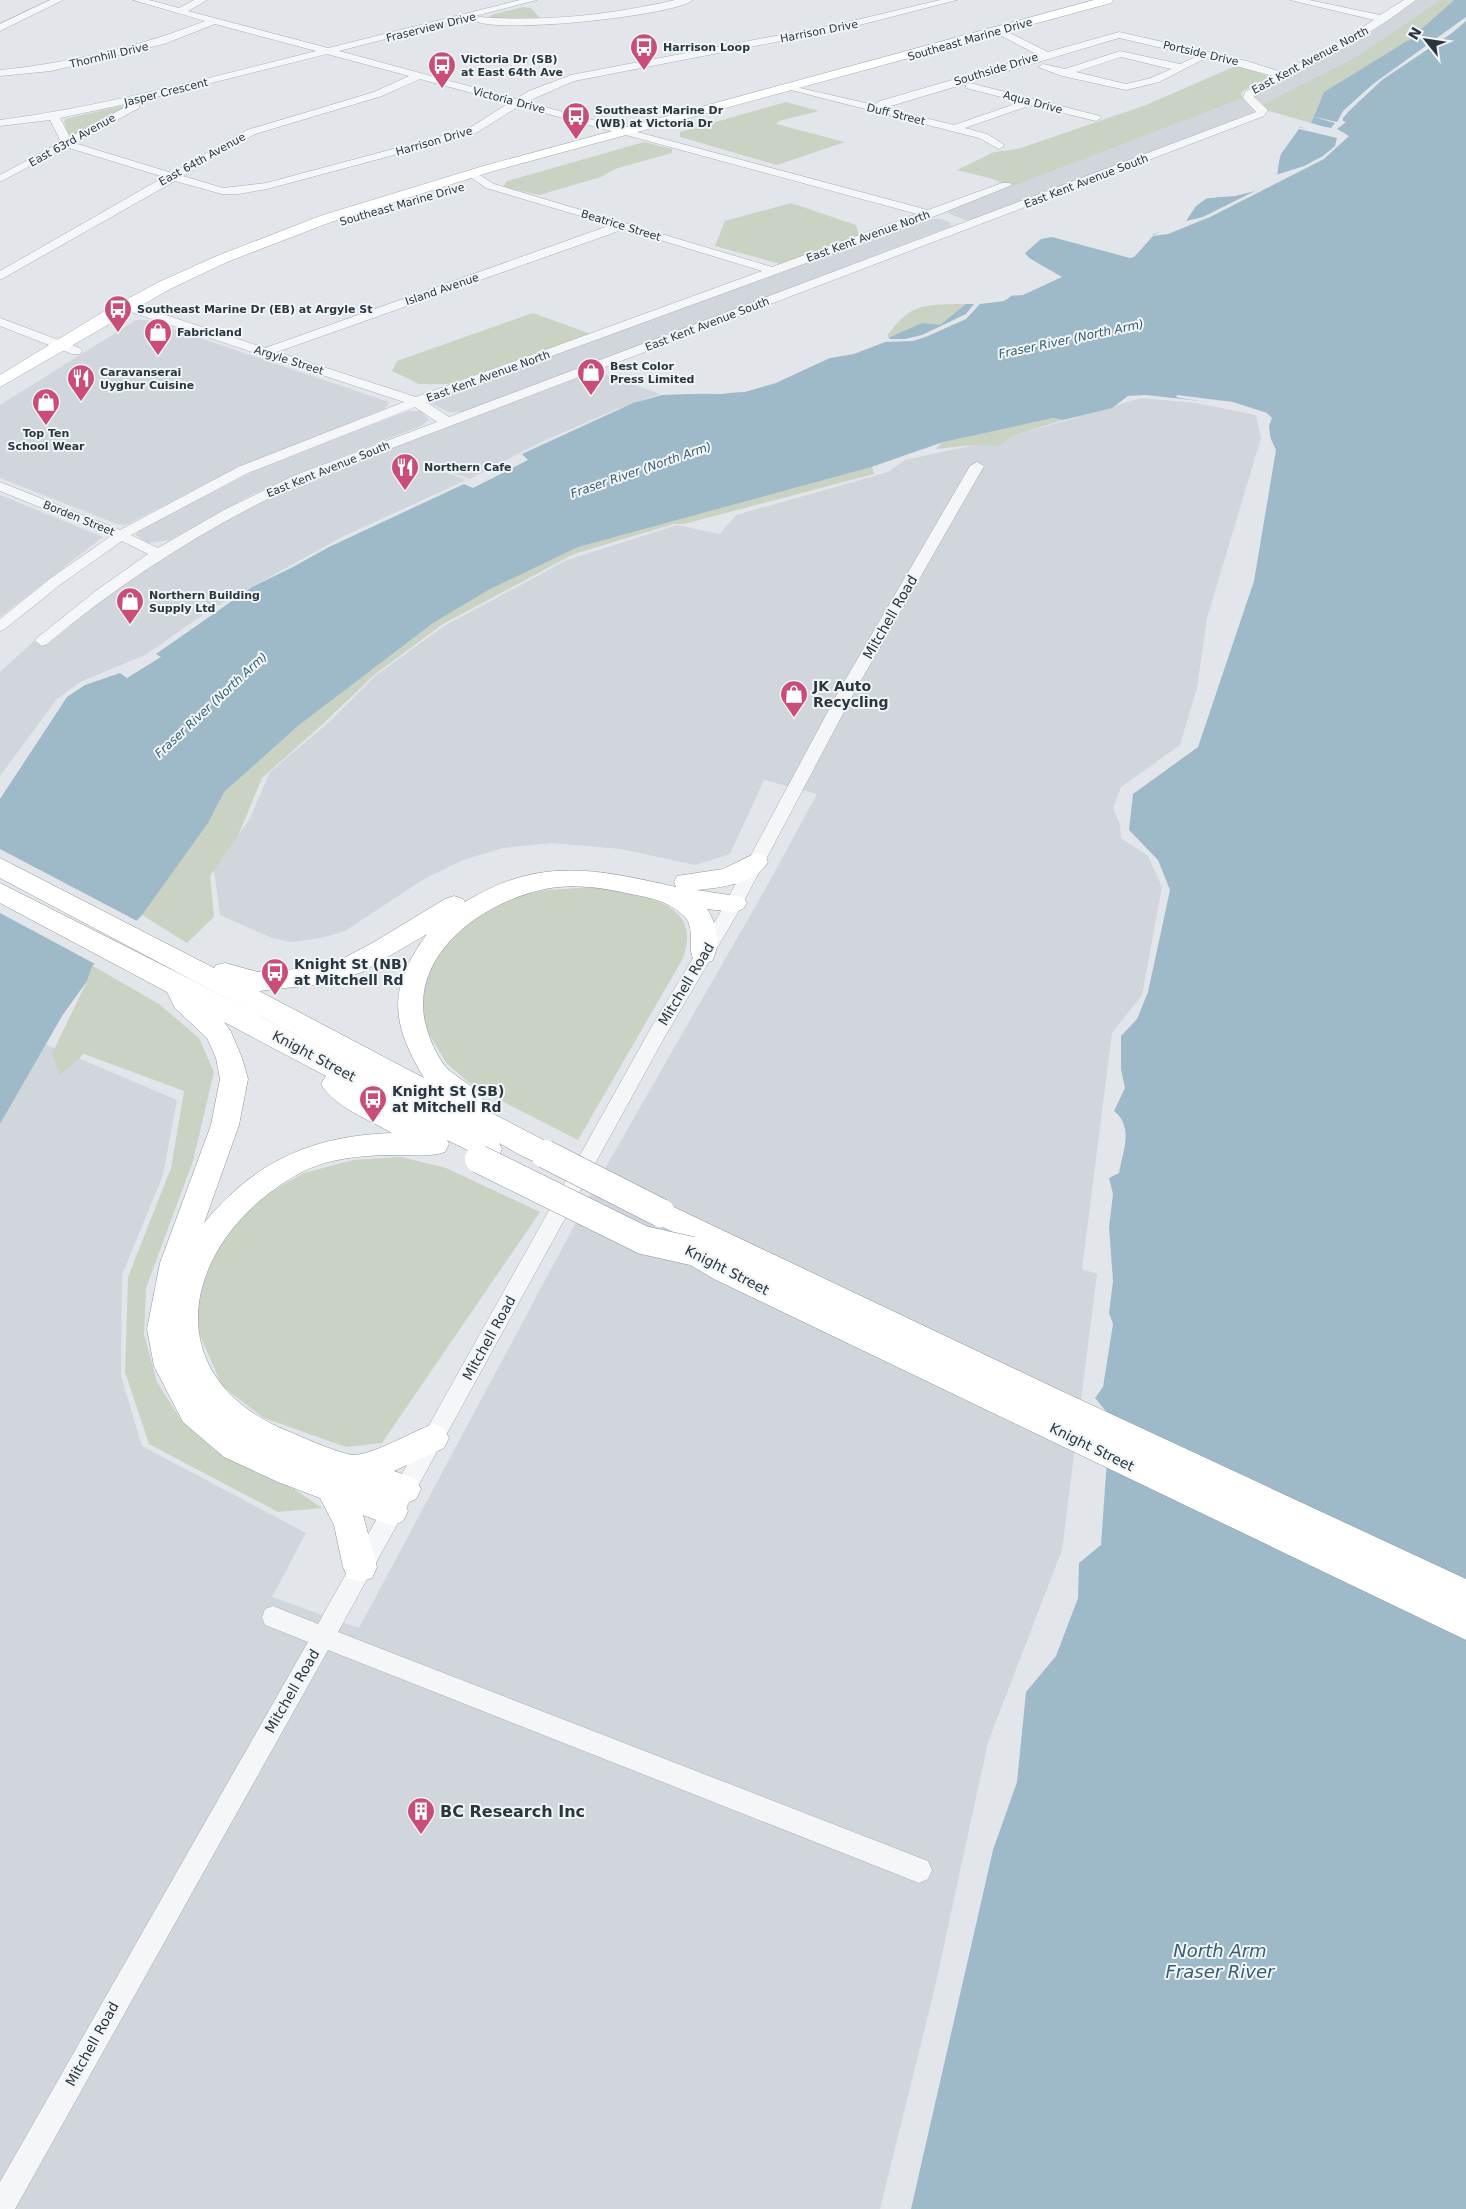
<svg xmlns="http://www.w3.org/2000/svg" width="1466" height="2209" font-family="'DejaVu Sans',sans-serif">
	<rect width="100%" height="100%" fill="#e2e6ea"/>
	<path fill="#d0d6db" d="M1417,0h23l-84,57 -93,47 -10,-8 2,-3 55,-27 57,-31z
		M1243,98l11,9 1,5 -281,107 -10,1 -16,-7 2,-4z
		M924,219h17l8,3 3,4 -488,186h-15l-21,-10z
		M136,320h11l242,82 -3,6 -165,68 -95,49 -9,-1 -117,-46v-73z
		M596,371l64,23 -43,15 -78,34 -69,36 -49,-16 45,17 -124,57 -132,73 -65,45 -65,27 -23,17 -57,77v-104l34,-31 13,4 76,-63 46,-32 130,-67z
		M1141,398l55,5 60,12 5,23 -54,180 -10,70 -17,57 -59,42 -8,21 7,16 1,14 27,18 14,31 -20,108 -30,38 -30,236 15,5 -35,276 -74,192 -53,245 -55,222h-880v-1085l45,-80 132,56 -14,75 -41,100 -1,101 21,70 164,87 -34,64 87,31 244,-456 164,-286 50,-92 -53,-14 -34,74 -35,11 -74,-16 -69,-6 -49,5 -40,12 -39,19 -79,52 -24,7 -30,4 -19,-4 -52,-23 -6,-45 35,-50 21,-48 58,-49 47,-47 69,-50 123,-66 110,-35 43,9 16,-19 152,-43 17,-12 69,-15h25l11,-8z
		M408,411h13l8,9 -8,6 -119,46 -53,24 -79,44 -22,3 -12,-8 4,-5 130,-67z
		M0,495l103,42 -103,80z"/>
	<path fill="#cad3c3" d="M1440,0h14l-44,39 -86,53 84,-49 58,-43v17l-146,84 -9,22 -42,-12 -6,-7 93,-47z
		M523,7l8,1 9,10h-52l3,-3z
		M1238,65l33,12 -28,14 -2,3 2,4 -233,89 -17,-8 -36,-9 37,-18 24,-3 128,-44z
		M786,102l33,9 -40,10 -3,3 69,18 -68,23 -97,-28v-5z
		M121,106l5,1 -51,29 -7,-1 -4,-14 1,-2z
		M644,142l28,7v4l-57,16 -14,8 -62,18 -36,-8 4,-6z
		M791,203l65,22 3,10 -79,29 -65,-18 10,-25z
		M973,303l2,1c-21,24 -55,31 -86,35l-2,-3c28,-39 43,-29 86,-33z
		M533,313l58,21 -142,50h-30l-27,-13 5,-10z
		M1053,418l10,2 -53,17 -11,9 -25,-1 -38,4 6,-7 -70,25 2,7 -190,50h-10l-100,30 -131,70 -69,51 -50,48 -62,55 -24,58 -28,40 4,41 -27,26 -45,-28 -49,51 66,38 40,34 15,34 -21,89 -47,127 -2,46 13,48 24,38 35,31 78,38 28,19 -44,4 -129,-68 -24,-72 3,-95 43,-109 13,-77 -100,-37 -24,21 -8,-21 35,-73 -6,-20 172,-218 261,-178 224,-83z
		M594,887c42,8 113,12 88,73l-104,180 -102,-52 -29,-24 -29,-48 10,-46 21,-33 59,-41 39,-6z
		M401,1157l45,11 94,44 -158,231 -36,4 -82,-29 -42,-32 -23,-53 -2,-39 20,-47 36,-45 51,-29 49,-13z"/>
	<path fill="#9ebac8" d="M1454,0h12v2209h-555l82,-359 24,-68 9,-90 30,-36 22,-58 1,-35 22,-18 9,-129 -15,-18 8,-11 10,-63 -4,-11 4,-32 -4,-54 4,-33 -4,-16 10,-5c4,-22 15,-46 -5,-62l11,-23 -4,-19v-33l16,-17 11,-27 22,-102 -12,-30 -29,-30 4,-36 65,-47 56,-166 22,-131 -11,-24v-10l-38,-12 -81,-9 -18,1 -16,12 -49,12 -10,-2 -110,24 -72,25 -293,80 -88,42 -57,34 -134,102 -75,67 -16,31 -66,92 -50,51 -5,15 -25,35 -62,108v-325l67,-102 18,-12 35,-12 7,5 34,-21 -5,-3 96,-67 41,-20 36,-20 135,-63 9,4 55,-28 -6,-6 111,-51 29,-8 82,-3 32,-9 52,-25 28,-6 66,-29 18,2 26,-21 39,-4 11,-7 33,-12v-8l-29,-22 17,-15 14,-2 74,20c12,-3 15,-14 25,-18 28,-12 32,-14 52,-37l40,-5 28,-9 7,-8 3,-24 14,-23 7,-3 41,11 3,-5 -34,-10 13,-31 86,-53z"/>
	<path fill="#e2e6ea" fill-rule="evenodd" d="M1466,17v4l-14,12 -70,47 -33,31 -6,7v3l3,1 -9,7 12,7 -25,23 -114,58 -42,17 -15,2 -19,21 -4,1 -78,-21 -11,2 -16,14 4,5 33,19 -39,18 -16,1 8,-5 31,-12 1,-4 -25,-15 -5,-8 19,-18 15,-3 74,21 7,-2 15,-16 7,1 26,-15 19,-22 40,-5 22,-5 9,-5 6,-8 28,-9 19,-10 12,-10 2,-8 -38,-9 -18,25 -4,14 -1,-5 2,-11 14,-23 14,-2 34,10 3,-2 -29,-10 17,3 4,-5 -24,-7 26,6 6,-11 30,-27zM1255,191l-52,26 -17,4 10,-15 11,-8 28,-2z
		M1009,298l-5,3 -24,3 -14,15 -38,17 -15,5 -28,1 -31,12 -24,4 -46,21 -36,12 -27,3 -53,-1 10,-2 65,-2 32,-9 52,-24 28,-6 32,-14 3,3h15l17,-4 44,-21 8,-10h-12l3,-2z
		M1177,395l56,7 34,11 5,5 -3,8 2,16 -8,-15 -1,-9 -4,-3 -52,-13 -26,-4 -4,-1z
		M0,849l139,73 -42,43 -97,-52z"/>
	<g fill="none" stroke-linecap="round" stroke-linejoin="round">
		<g stroke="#a7aeb4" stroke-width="1">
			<path id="minor" d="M50,0h13l-63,31v-7z
				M133,0h16l30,8 15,-8h13l-19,11 140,37 192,-48h17l-198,51 177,48 13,-8 42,-16 277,-53 92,-22h17l-109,28 -274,53 -48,21 402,108 74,-27h8l2,2 -77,31 -509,186 23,15 807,-305 -13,-14 2,-6 28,-16 -67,-18 -47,24 -33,8 -64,-14 -24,-9 5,-3 22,5 55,-18 60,13 17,-8 -78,-18 -235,70 70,17 67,-23 -55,-14v-4l4,-1 130,33 1,2 -5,3 -65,-16 -66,23 22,6 16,10 1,2 -5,3 -20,-11 -192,-49v-4l87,20 6,-4 158,-46 -42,-22v-4l4,-1 48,24 71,-20 128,29 34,11 48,-24 45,-28 -84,-20h19l71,15 24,-15h12l-29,21 -50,31 -82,42 -1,3 14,13 -4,6 -961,366c-93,43 -177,96 -256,162l-5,2 -7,-5 2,-3 60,-48 51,-36 -26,-13 -61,43 -56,45 -5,2v-12l51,-41 60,-42 -111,-45v-9l120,48 118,-63 166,-65 -282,-93 -2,-3 2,-3h8l135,45 346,-123 -125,-37 -17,-12v-4l4,-1 21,13 278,83 145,-53 -398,-108 -43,27 -209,56 -29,5h-16l-47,-13 -175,99v-9l164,-94 -98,-30 -66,35v-7l61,-33 -11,-22 -50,6v-6c107,-14 211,-43 316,-69l-101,-27 -51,20 -113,27 -51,5v-6c70,-7 139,-23 205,-49zM327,54l82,22 -35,16 -127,38 -75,43 -98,-30 65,-35v-4h-8l-61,33 -10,-19 80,-17zM1121,57l50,12 -20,9 -25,6 -50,-12zM420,79l89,24 -41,26 -202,54 -43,5 -40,-12 72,-42 127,-38zM621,228l141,43 -346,126 -139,-45 339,-120zM415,407l22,15 -144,54 -69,34 -66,38 -27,-13 117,-62z
				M675,0h18c-18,16 -202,35 -219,20l5,-3c67,5 131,-2 196,-17z
				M0,318l80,30 2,3 -2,3h-8l-72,-28z
				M977,462l7,4 -128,223 -119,225 -73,124 -326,594 590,229 4,9 -4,9 -9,4 -591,-233 -313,559h-15v-27l308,-540 -43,-17 -3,-8 3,-8 8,-3 45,18 333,-596 69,-115 120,-224 130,-223z"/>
		</g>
		<g stroke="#a1adb5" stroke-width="1">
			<path id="major" d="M1094,0h19l-2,3 -621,169 -159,50 -104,40 -57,27 -170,98v-12l103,-63 56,-30 58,-26 103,-40 160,-49z"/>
		</g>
		<g stroke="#8a96a0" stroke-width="1">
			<path id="highway" d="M756,853l9,3 3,6c-13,22 -49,26 -72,28l47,7 4,6 -4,6 -9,3 -27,-3c10,15 14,35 5,52l-9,2 -9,-2c-8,-15 3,-33 -11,-46 -15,-14 -32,-17 -52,-21 -27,-6 -58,-11 -86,-5 -58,12 -131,60 -121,128 3,17 13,43 26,54 12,10 26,16 34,30l-4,6 75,39 4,8 -4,8c-19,6 -39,-10 -56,-19l3,6 -4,8 -10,3 -41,-20 2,4 -4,8c-15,5 -30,3 -45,3 -33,0 -70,2 -100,18 -118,65 -151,206 -5,261 13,6 44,19 57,21 19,1 62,-24 81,-31l11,4 5,10 -5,10 -50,23 22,8 5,10 -5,10 -11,5 3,7 -5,10 -11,5 -29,-11 14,52 -5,11 -12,4 -12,-4 -5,-11 -9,-42 -14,-27 -42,-16 -54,-25 -41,-35 -29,-56 -7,-37 13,-66 51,-138 9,-46 -4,-21 -9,-20 -32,-30 -8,-16 -167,-89v-20l186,94 200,106 -386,-205v-20l214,110 2,-3 9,-2 33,9 62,-5 24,-9 30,-16 71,-43 9,-3 9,3 2,3c75,-46 131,-33 211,-15l-2,-5 3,-6 46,-7zM427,934c-39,54 -37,87 -3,144l-165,-87 71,-8 32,-11zM224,1022l102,54 -5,8c13,23 49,36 71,49 -80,3 -137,28 -188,90l35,-98 9,-46 -6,-21 -11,-26z
				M661,1201l394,187 411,191v61l-752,-361 -32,-19 -5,-9 5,-9 7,-2 -38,-19 -4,-8 4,-8z"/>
		</g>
		<use href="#minor" fill="#f4f6f8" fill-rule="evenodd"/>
		<use href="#major" fill="#fff" fill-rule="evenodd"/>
		<use href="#highway" fill="#fff" fill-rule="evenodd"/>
		<g stroke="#8a96a0" stroke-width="29" stroke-linecap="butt">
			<path id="highway-bridge" d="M545,1154l116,59
				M479,1159l164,81 49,11"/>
		</g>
		<use href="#highway-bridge" stroke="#fff" stroke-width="28"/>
	</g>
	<defs>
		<g id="bus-pin" transform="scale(1.4375)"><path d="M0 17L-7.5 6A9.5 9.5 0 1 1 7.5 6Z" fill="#c94d76" stroke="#f1f5f7"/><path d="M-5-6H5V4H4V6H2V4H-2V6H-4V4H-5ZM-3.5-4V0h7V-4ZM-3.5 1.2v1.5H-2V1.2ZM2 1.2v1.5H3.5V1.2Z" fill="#fff"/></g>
		<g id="shop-pin" transform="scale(1.4375)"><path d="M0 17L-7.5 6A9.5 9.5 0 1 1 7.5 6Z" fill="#c94d76" stroke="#f1f5f7"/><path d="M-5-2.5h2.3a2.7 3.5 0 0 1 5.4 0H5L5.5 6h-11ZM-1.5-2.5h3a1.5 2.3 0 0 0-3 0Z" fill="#fff"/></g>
		<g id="restaurant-pin" transform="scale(1.4375)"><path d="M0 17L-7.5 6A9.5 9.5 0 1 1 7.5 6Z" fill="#c94d76" stroke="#f1f5f7"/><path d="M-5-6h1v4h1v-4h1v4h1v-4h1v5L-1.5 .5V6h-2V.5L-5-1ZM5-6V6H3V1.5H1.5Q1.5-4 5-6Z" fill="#fff"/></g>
		<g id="building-pin" transform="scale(1.4375)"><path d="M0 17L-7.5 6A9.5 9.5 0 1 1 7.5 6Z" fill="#c94d76" stroke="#f1f5f7"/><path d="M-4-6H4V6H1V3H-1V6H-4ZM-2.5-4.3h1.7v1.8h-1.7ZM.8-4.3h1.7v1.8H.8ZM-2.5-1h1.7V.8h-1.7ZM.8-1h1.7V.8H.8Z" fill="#fff"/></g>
	</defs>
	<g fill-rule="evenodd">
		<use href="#bus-pin" x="644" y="47"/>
		<use href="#bus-pin" x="442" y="65"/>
		<use href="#bus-pin" x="576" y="116"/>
		<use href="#bus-pin" x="118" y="309"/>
		<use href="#shop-pin" x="158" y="332"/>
		<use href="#shop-pin" x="591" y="372"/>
		<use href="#restaurant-pin" x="81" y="378"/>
		<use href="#shop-pin" x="46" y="402"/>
		<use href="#restaurant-pin" x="405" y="467"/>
		<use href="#shop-pin" x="130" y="601"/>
		<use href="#shop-pin" x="794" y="694"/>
		<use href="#bus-pin" x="275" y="972"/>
		<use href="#bus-pin" x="373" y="1099"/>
		<use href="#building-pin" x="421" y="1811"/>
	</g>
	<g text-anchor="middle" stroke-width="4" stroke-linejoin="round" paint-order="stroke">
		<g font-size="11" fill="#2a3741" stroke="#f1f5f7">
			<text transform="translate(431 27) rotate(-14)" y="4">Fraserview Drive</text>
			<text transform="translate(819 31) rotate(-11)" y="4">Harrison Drive</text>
			<text transform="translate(970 39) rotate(-16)" y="4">Southeast Marine Drive</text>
			<text transform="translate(1201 53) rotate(13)" y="4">Portside Drive</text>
			<text transform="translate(109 55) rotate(-13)" y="4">Thornhill Drive</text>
			<text transform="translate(1310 60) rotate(-28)" y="4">East Kent Avenue North</text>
			<text transform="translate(996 69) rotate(-17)" y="4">Southside Drive</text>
			<text transform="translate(166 92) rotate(-14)" y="4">Jasper Crescent</text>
			<text transform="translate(509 100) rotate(15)" y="4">Victoria Drive</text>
			<text transform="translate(1033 102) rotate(15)" y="4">Aqua Drive</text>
			<text transform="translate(896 114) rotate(14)" y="4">Duff Street</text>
			<text transform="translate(72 140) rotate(-29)" y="4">East 63rd Avenue</text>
			<text transform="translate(434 141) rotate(-16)" y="4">Harrison Drive</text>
			<text transform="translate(202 159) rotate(-29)" y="4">East 64th Avenue</text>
			<text transform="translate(1086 181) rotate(-21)" y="4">East Kent Avenue South</text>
			<text transform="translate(402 204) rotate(-16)" y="4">Southeast Marine Drive</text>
			<text transform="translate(621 225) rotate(17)" y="4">Beatrice Street</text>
			<text transform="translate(868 236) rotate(-20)" y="4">East Kent Avenue North</text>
			<text transform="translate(442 289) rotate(-19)" y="4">Island Avenue</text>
			<text transform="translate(707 324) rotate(-21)" y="4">East Kent Avenue South</text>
			<text transform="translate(289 360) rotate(18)" y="4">Argyle Street</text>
			<text transform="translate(488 376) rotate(-20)" y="4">East Kent Avenue North</text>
			<text transform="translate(328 469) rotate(-22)" y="4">East Kent Avenue South</text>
			<text transform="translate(79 518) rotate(22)" y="4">Borden Street</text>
		</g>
		<g font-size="11" font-weight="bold" fill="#2a3741" stroke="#f1f5f7" text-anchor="start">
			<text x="663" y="51">Harrison Loop</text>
			<text x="461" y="63">Victoria Dr (SB)<tspan x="461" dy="13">at East 64th Ave</tspan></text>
			<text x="595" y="114">Southeast Marine Dr<tspan x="595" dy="13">(WB) at Victoria Dr</tspan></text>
			<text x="137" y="313">Southeast Marine Dr (EB) at Argyle St</text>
			<text x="177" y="336">Fabricland</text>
			<text x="610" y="370">Best Color<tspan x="610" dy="13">Press Limited</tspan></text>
			<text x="100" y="376">Caravanserai<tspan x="100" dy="13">Uyghur Cuisine</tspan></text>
			<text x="46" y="437" text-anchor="middle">Top Ten<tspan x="46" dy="13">School Wear</tspan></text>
			<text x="424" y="471">Northern Cafe</text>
			<text x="149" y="599">Northern Building<tspan x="149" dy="13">Supply Ltd</tspan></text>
		</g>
		<g font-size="12" font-style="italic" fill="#365d73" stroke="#f1f5f7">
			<text transform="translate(1071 339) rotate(-12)" y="4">Fraser River (North Arm)</text>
			<text transform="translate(641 470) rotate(-19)" y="4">Fraser River (North Arm)</text>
			<text transform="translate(211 705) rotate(-43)" y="4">Fraser River (North Arm)</text>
		</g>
		<g font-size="14" fill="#2a3741" stroke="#f1f5f7">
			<text transform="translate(890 617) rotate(-60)" y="5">Mitchell Road</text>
			<text transform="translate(686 984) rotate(-59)" y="5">Mitchell Road</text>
			<text transform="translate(314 1056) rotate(28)" y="5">Knight Street</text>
			<text transform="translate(727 1270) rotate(27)" y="5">Knight Street</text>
			<text transform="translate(489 1338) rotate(-61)" y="5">Mitchell Road</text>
			<text transform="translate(1092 1447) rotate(26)" y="5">Knight Street</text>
			<text transform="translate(292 1691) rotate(-60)" y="5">Mitchell Road</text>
			<text transform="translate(92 2044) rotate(-61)" y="5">Mitchell Road</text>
		</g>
		<g font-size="14" font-weight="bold" fill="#2a3741" stroke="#f1f5f7" text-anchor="start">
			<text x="813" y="691">JK Auto<tspan x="813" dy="16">Recycling</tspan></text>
			<text x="294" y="969">Knight St (NB)<tspan x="294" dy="16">at Mitchell Rd</tspan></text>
			<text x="392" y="1096">Knight St (SB)<tspan x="392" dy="16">at Mitchell Rd</tspan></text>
		</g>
		<g font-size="16" font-weight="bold" fill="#2a3741" stroke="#f1f5f7" text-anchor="start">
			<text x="440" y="1817">BC Research Inc</text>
		</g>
		<g font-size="18" font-style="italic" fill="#365d73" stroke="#f1f5f7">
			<text x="1220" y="1957">North Arm<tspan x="1220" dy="21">Fraser River</tspan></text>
		</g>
	</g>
	<g transform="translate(1426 40) rotate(300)" stroke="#f1f5f7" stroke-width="4" paint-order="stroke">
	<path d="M0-4L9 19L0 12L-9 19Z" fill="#2a3741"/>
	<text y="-8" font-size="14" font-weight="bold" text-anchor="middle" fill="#2a3741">N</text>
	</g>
</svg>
